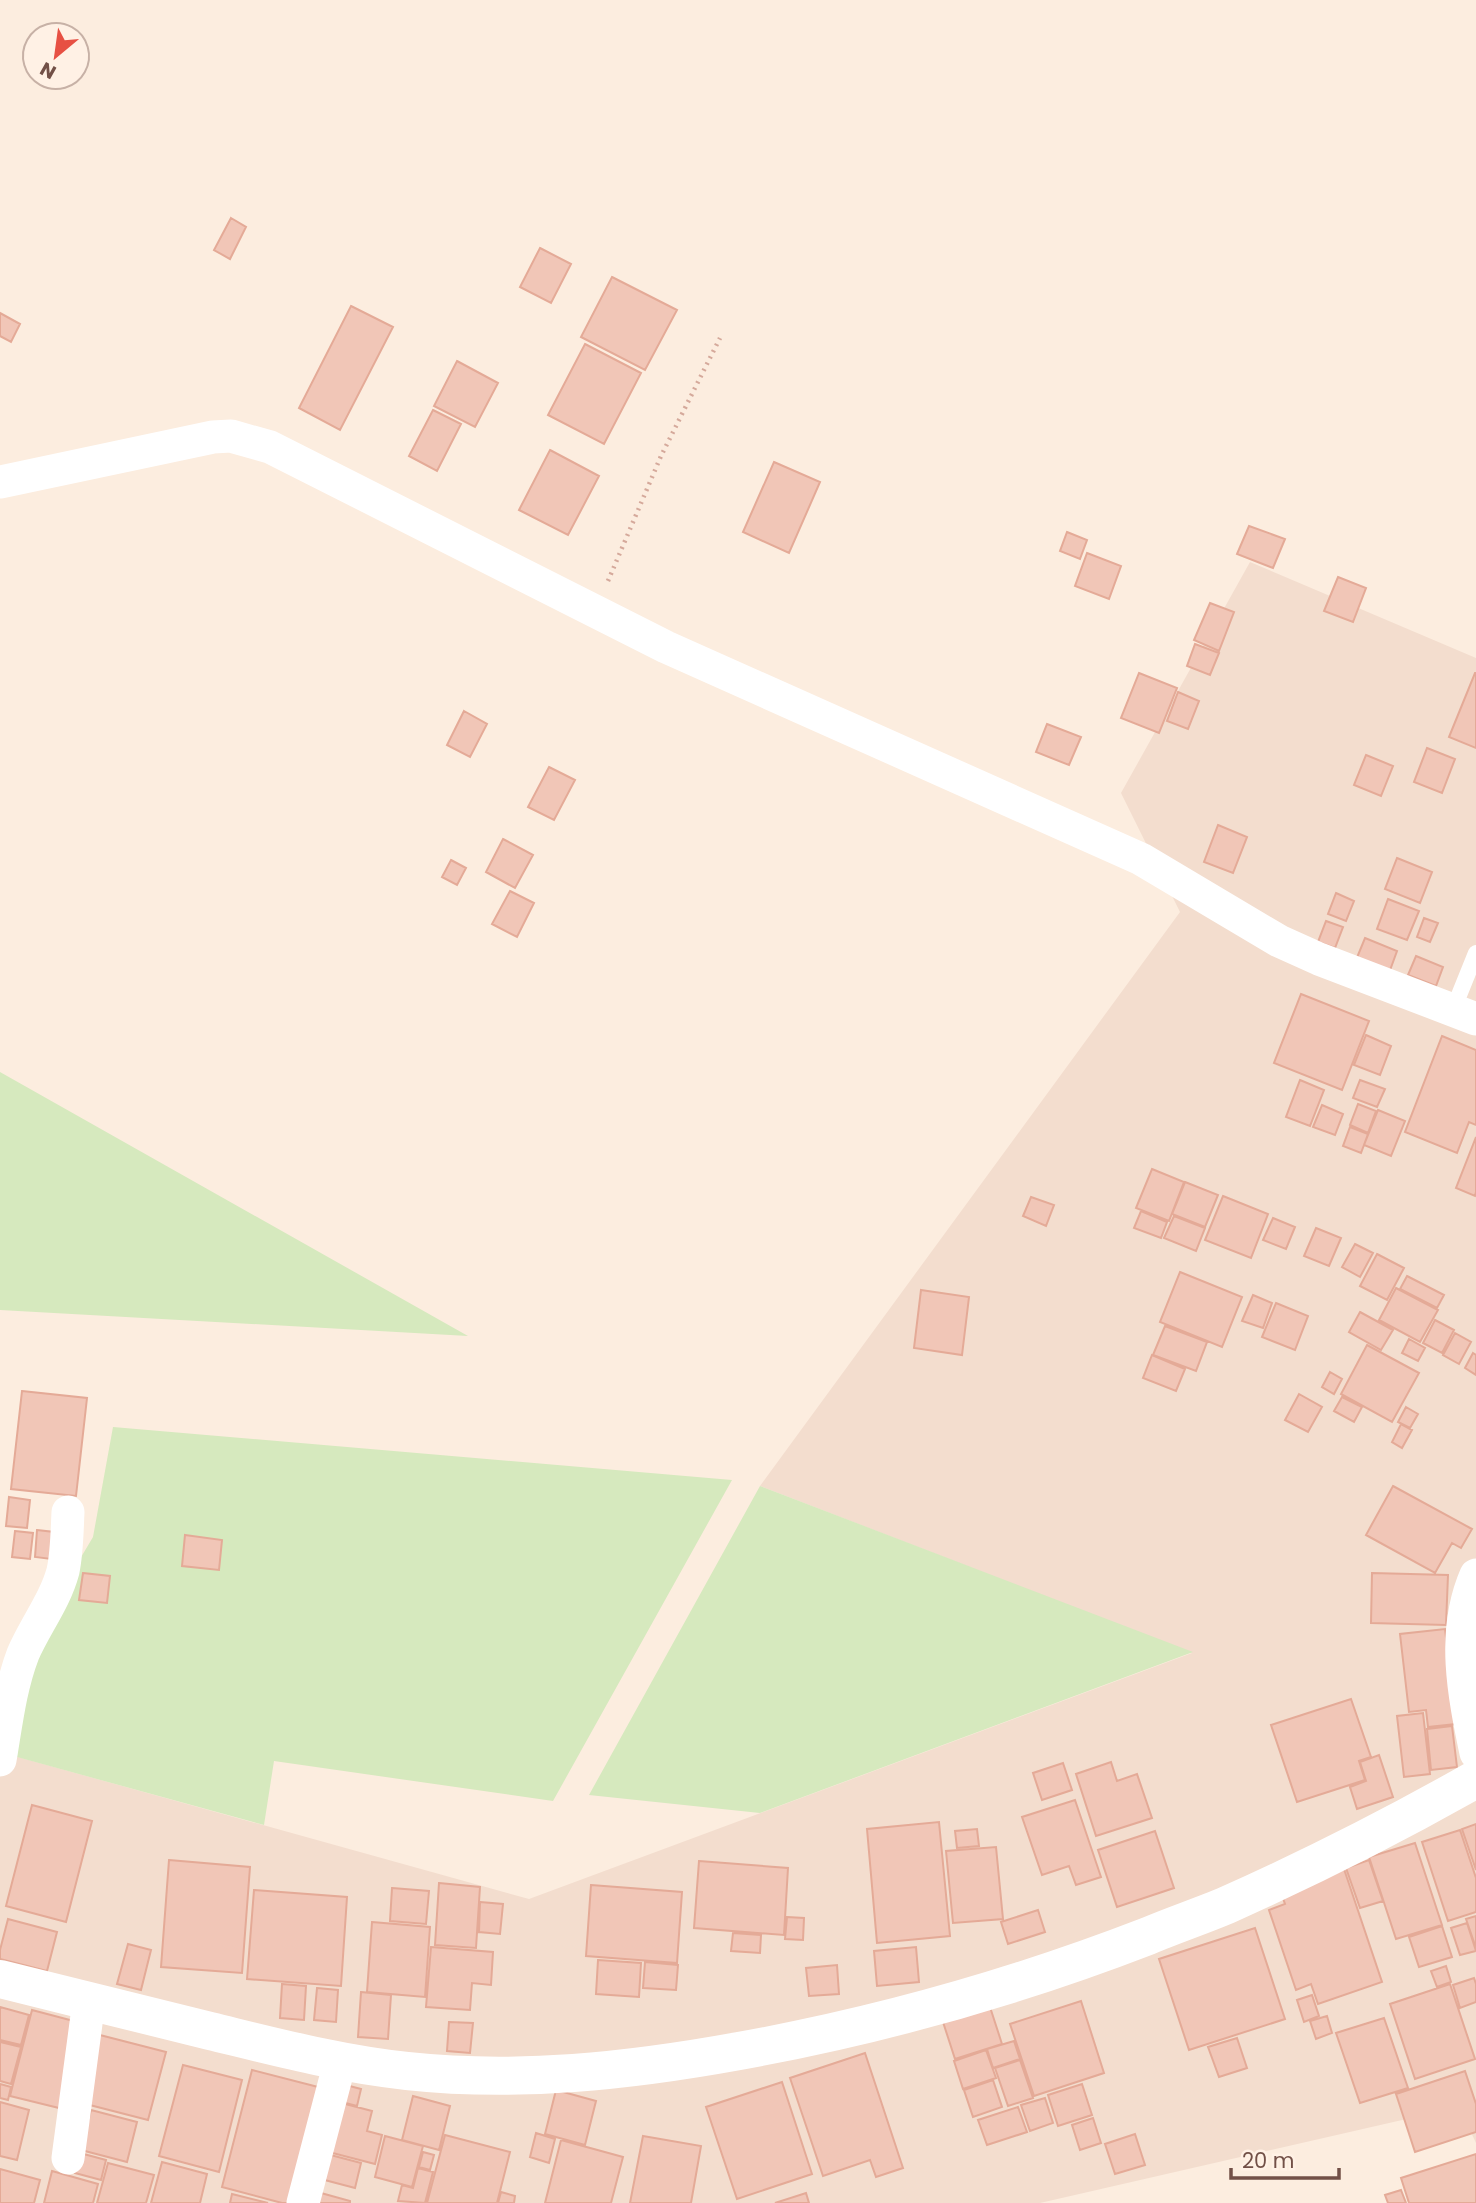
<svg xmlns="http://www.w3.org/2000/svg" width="1476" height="2203" font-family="Poppins,sans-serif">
	<rect width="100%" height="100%" fill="#fceddf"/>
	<path fill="#f3ddce" d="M1250,562l226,96v1485l-17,-36 -419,96h-1040v-451l529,147 663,-246 -432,-167 420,-574 -59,-119z"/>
	<path fill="#d6e9be" d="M0,1072l468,264 -468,-26z
		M113,1427l619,53 -179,321 -279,-40 -10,64 -247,-68 6,-102 70,-118z
		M760,1486l433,166 -433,161 -171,-18z"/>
	<path fill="#f1c6b7" stroke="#e4aa97" stroke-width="2" d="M231,218l15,9 -16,32 -16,-9z
		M540,248l31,16 -20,39 -31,-16z
		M612,277l65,33 -32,60 -64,-33z
		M351,306l42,21 -53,103 -41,-22z
		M0,313l20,11 -9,18 -11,-6z
		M585,344l56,29 -37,71 -56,-29z
		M457,361l41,22 -23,44 -41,-21z
		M433,410l28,14 -24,47 -28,-15z
		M550,450l49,26 -31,59 -49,-25z
		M774,462l46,20 -31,71 -46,-21z
		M1249,526l36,13 -12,29 -36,-14z
		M1067,532l20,8 -7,19 -20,-8z
		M1087,553l34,13 -12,33 -34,-13z
		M1338,577l28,11 -13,34 -29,-11z
		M1210,603l24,9 -15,39 -25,-11z
		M1195,644l24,9 -9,22 -23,-9z
		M1139,673l38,15 -18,45 -38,-15z
		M1475,673h1v75l-27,-11z
		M1178,692l21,9 -11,28 -21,-8z
		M464,711l23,13 -17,33 -23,-12z
		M1047,724l34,13 -12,28 -33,-13z
		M1427,748l28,11 -13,34 -28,-11z
		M1366,755l27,11 -12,30 -27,-11z
		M549,767l26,13 -21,40 -26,-13z
		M1218,825l29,12 -14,36 -29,-11z
		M503,839l30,16 -18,33 -29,-16z
		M1397,858l35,14 -12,31 -35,-14z
		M451,860l15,8 -9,17 -15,-8z
		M510,891l24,12 -17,34 -25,-13z
		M1336,893l18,8 -8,20 -18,-7z
		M1388,899l31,12 -12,29 -30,-11z
		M1424,918l14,5 -8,19 -13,-5z
		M1326,921l17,6 -8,21 -17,-6z
		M1365,938l32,13 -8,22 -33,-13z
		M1416,956l27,11 -7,19 -28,-11z
		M1301,994l68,27 -27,69 -68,-27z
		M1366,1035l25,11 -11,29 -26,-10z
		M1442,1036l34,14v75l-7,-3 -12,31 -52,-21z
		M1300,1080l24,10 -14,36 -24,-9z
		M1360,1080l25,9 -8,18 -24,-9z
		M1358,1104l18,7 -8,22 -18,-8z
		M1322,1105l21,9 -8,21 -22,-8z
		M1378,1110l27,11 -14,35 -27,-11z
		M1350,1127l18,7 -7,19 -18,-7z
		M1476,1137v55l-1,4 -19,-8z
		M1152,1169l32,13 -15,39 -33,-13z
		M1185,1182l33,13 -13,32 -33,-13z
		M1223,1196l45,18 -17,44 -46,-18z
		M1031,1197l23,8 -8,21 -23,-10z
		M1141,1211l26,11 -6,16 -27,-10z
		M1174,1216l31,12 -9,23 -32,-13z
		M1273,1218l22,9 -9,22 -23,-9z
		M1316,1228l25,10 -12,28 -25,-10z
		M1355,1244l18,9 -13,24 -18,-10z
		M1377,1254l27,14 -17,32 -27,-14z
		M1180,1272l62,25 -20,50 -62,-25z
		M1407,1276l37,19 -7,13 -37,-19z
		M1396,1288l42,22 -18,32 -41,-22z
		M921,1290l48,7 -7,58 -48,-7z
		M1253,1295l19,8 -9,25 -21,-7z
		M1276,1303l32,13 -13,34 -33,-13z
		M1360,1312l33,18 -12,20 -32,-18z
		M1435,1320l19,10 -12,23 -19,-10z
		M1165,1326l42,16 -11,29 -43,-16z
		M1455,1333l16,9 -12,22 -16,-9z
		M1409,1339l16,9 -7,13 -16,-8z
		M1367,1345l52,28 -27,49 -51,-28z
		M1473,1353l3,2v20l-11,-7z
		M1152,1355l33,14 -9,22 -33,-13z
		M1330,1372l12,7 -8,15 -12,-7z
		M22,1391l65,7 -11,98 -65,-7z
		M1299,1394l23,13 -14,25 -23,-12z
		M1342,1397l20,10 -8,15 -20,-11z
		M1406,1407l12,7 -8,14 -12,-6z
		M1401,1424l11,6 -10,18 -10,-6z
		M1393,1486l79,43 -11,19 -9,-5 -17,30 -69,-38z
		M9,1497l21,3 -3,28 -21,-2z
		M37,1530l17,2 -3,27 -16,-2z
		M15,1531l18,2 -3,26 -18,-2z
		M185,1535l37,5 -3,30 -37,-4z
		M83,1573l27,3 -3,27 -28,-3z
		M1372,1573l76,2 -2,50 -75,-2z
		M1445,1629l11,95 -28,3 -2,-17 -17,2 -9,-78z
		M1351,1699l20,58 -12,4 6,19 -68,22 -26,-77z
		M1423,1713l7,61 -26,3 -7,-61z
		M1452,1726l5,41 -26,3 -4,-41z
		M1379,1755l14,42 -36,12 -7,-22 16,-6 -6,-19z
		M1111,1762l6,19 20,-7 15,44 -56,18 -20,-62z
		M1063,1763l9,27 -30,10 -9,-27z
		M1075,1800l26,77 -25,8 -7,-19 -27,9 -20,-58z
		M32,1805l60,16 -26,101 -60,-16z
		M939,1822l11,114 -73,7 -10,-114z
		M1476,1824v46l-14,-41z
		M977,1829l2,17 -22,2 -2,-17z
		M1460,1830l16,48v34l-28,9 -26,-79z
		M1155,1831l19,57 -57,19 -19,-57z
		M1415,1843l27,82 -46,14 -27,-82z
		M996,1847l7,72 -50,4 -7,-72z
		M169,1860l81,7 -8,106 -81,-6z
		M1369,1860l14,41 -23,7 -14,-40z
		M699,1861l89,7 -4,67 -90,-7z
		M1344,1869l38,113 -64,22 -7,-20 -15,6 -27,-80 16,-6 -5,-14z
		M439,1883l41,4 -4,61 -41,-3z
		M591,1885l91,7 -5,71 -91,-7z
		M392,1888l37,3 -3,33 -36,-3z
		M254,1890l93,7 -6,89 -94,-7z
		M480,1902l23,2 -3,30 -21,-2z
		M1038,1910l7,22 -37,12 -7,-22z
		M1476,1916v32l-10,-29z
		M787,1917l17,1 -1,22 -18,-1z
		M8,1919l49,13 -10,39 -47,-12v-9z
		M372,1922l58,5 -5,70 -58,-5z
		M1467,1923l9,28 -16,4 -9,-27z
		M1442,1926l10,31 -33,10 -10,-30z
		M1255,1928l30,91 -96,31 -30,-91z
		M733,1933l28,2 -1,18 -29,-2z
		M128,1944l23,6 -10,40 -24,-6z
		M431,1947l62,5 -2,33 -19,-2 -2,27 -44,-3z
		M916,1947l3,35 -42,4 -3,-35z
		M598,1960l43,3 -2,34 -43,-3z
		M645,1962l33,3 -2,25 -33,-2z
		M837,1965l2,29 -30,2 -3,-28z
		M1446,1966l5,16 -14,5 -6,-16z
		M1474,1978l2,6v18l-16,6 -7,-23z
		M282,1984l24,2 -2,34 -24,-2z
		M1450,1984l25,75 -60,20 -25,-75z
		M317,1988l21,2 -2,32 -22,-2z
		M361,1992l30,3 -3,44 -30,-2z
		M1312,1995l7,21 -15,6 -7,-22z
		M1081,2001l23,72 -70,23 -24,-72z
		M0,2007l29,8 -8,30 -21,-5z
		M990,2007l12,37 -47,15 -12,-37z
		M32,2010l53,14 -22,85 -53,-13z
		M1327,2016l5,17 -16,6 -6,-18z
		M1384,2018l24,70 -48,15 -24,-70z
		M449,2022l24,1 -3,30 -23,-2z
		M96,2034l70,18 -18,68 -70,-18z
		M1237,2038l10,30 -28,9 -11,-30z
		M1014,2041l6,18 -27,9 -6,-19z
		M0,2042l21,5 -10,37 -11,-3z
		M986,2050l10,28 -33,11 -9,-28z
		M865,2053l38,115 -27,9 -6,-17 -47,16 -33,-98z
		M1020,2060l13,38 -25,8 -13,-38z
		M183,2065l59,15 -23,92 -60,-16z
		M252,2070l70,18 -30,115h-10l-60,-16z
		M1465,2071l11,33v28l-61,20 -19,-58z
		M993,2080l9,27 -29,10 -9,-27z
		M782,2082l30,92 -75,25 -31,-92z
		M338,2083l23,6 -4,17 -23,-6z
		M0,2084l11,3 -3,13 -8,-2z
		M1082,2084l10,31 -34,11 -10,-31z
		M556,2090l40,11 -11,44 -40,-11z
		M413,2096l37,10 -11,44 -37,-10z
		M1045,2098l8,25 -23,8 -9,-26z
		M334,2101l38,10 -5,20 15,4 -7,29 -54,-14z
		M0,2102l29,8 -12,50 -17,-4z
		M1018,2107l9,25 -40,13 -9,-25z
		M91,2110l46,12 -10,40 -46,-12z
		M1093,2118l8,25 -21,7 -8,-25z
		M536,2133l19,6 -6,24 -19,-6z
		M1135,2134l10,31 -30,9 -10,-30z
		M445,2135l65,17 -13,51h-70z
		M385,2136l38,10 -11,41 -37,-10z
		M643,2136l58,10 -10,57h-61z
		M561,2140l62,17 -12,46h-66z
		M423,2152l11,3 -4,15 -11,-3z
		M80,2153l26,7 -5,20 -26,-7z
		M323,2153l38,10 -6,25 -38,-10z
		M1476,2154v49h-67l-8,-25z
		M162,2162l45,12 -7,29h-49z
		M108,2163l46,12 -8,28h-49z
		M418,2168l15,4 -8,31 -27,-2 4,-16 11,3z
		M0,2169l40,11 -6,23h-34z
		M52,2171l46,13 -5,19h-49z
		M1401,2190l5,13h-18l-3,-8z
		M501,2192l14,4 -1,7h-16z
		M321,2193l29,8v2h-32z
		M806,2193l3,10h-34z
		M232,2194l36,9h-38z"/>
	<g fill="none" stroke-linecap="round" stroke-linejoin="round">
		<path stroke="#d5a99b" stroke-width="4.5" stroke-dasharray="2 5" stroke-linecap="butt" d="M608,581l53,-125 59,-118"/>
		<path stroke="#fff" stroke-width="16" d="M1453,1010l23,-57"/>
		<path stroke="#fff" stroke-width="33" d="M0,482l213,-45 18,-1 39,11 396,200 475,212 138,82 40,18 157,60
			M1476,1575c-25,57 -12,120 0,178
			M0,1760c6,-35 10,-72 23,-106 12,-28 32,-53 40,-83 4,-19 4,-39 5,-59
			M68,2158l21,-157
			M303,2203l37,-141"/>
		<path stroke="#fff" stroke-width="38" d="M0,1979c70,17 140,35 210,52 66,16 130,33 197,40 111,12 222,0 332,-20 139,-25 277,-64 409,-115 26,-11 53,-20 79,-31 85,-38 168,-80 249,-126"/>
	</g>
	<g transform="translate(56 56) rotate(209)"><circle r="33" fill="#fff1e5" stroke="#c7b1a6" stroke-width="2"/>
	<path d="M0-5L12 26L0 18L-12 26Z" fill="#e75043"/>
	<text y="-10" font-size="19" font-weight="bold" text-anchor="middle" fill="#725047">N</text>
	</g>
	<path d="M1231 2168v10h108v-10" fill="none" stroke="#725047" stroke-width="3.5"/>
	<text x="1242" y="2168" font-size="21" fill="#725047" stroke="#fff1e5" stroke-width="5" paint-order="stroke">20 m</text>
</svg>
